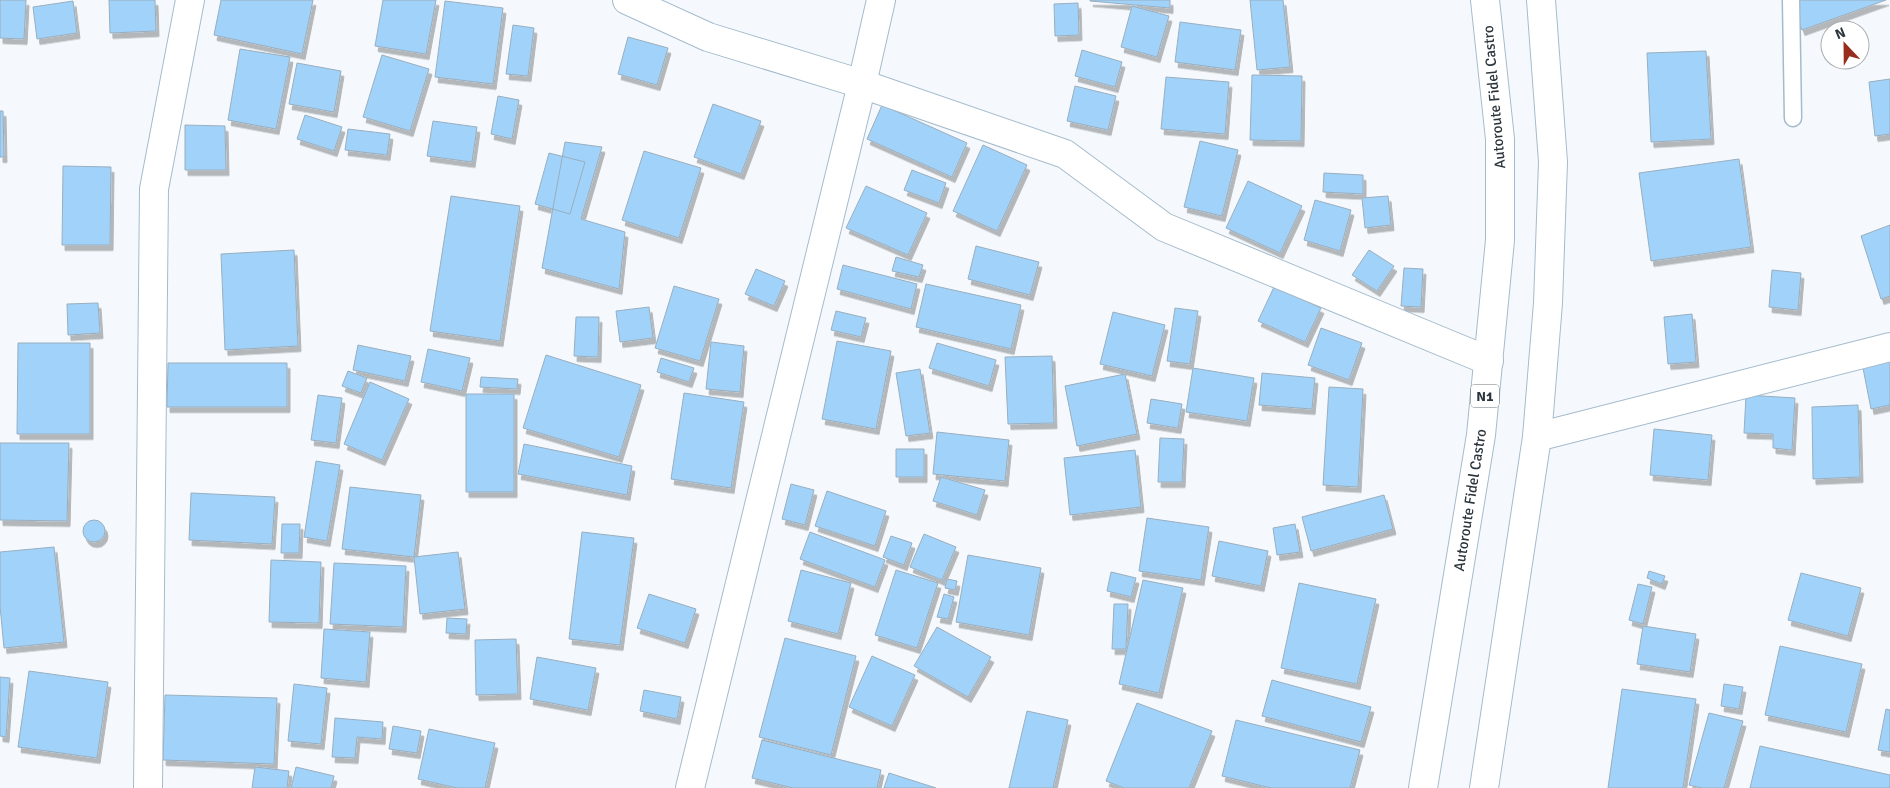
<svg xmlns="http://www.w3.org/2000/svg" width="1890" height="788" font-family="Signika,sans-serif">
	<defs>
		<filter id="shadow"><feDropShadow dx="3" dy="5.5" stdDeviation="0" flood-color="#0004"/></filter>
	</defs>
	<rect width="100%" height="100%" fill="#f5f9fd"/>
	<path fill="#a1d2f9" stroke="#98aebf" filter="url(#shadow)" d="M0,0h26l-2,39 -24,-1z
		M109,0h46l1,31 -46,2z
		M221,0h92l-11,54 -88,-19z
		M383,0h53l-10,54 -51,-8z
		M1090,0h80v8l-80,-7z
		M1250,0h33l7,67 -33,3z
		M1791,0h95l-84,30z
		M73,1l4,32 -40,6 -4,-32z
		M445,1l58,7 -10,76 -58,-7z
		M1078,3l1,32 -24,1 -1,-32z
		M1132,6l37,10 -12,41 -36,-10z
		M1180,22l61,8 -6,40 -60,-8z
		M513,25l21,3 -6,48 -22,-2z
		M628,37l40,11 -11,37 -39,-11z
		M240,49l50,8 -14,72 -48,-9z
		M1082,50l40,12 -7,25 -40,-11z
		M1706,51l5,88 -60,3 -4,-89z
		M382,55l47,14 -19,62 -47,-14z
		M297,63l44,8 -7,41 -45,-8z
		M1252,75l50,1 -1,65 -51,-1z
		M1166,77l63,5 -4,52 -64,-5z
		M1890,79v55l-15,2 -6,-54z
		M1075,86l41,10 -8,34 -41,-9z
		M498,96l21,4 -7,39 -21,-5z
		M713,104l48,17 -20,53 -47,-17z
		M882,105l85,38 -15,34 -85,-38z
		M0,111h3l1,46h-4z
		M305,115l37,12 -8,24 -37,-12z
		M433,121l44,6 -5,35 -45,-6z
		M185,125l40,1 1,44h-41z
		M348,129l42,5 -3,21 -42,-5z
		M1200,141l38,9 -16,66 -38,-9z
		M565,142l37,5 -21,72 44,13 -6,57 -77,-21z
		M983,145l44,20 -30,66 -44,-20z
		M644,151l57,17 -22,70 -57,-18z
		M549,153l36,9 -15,52 -35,-10z
		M1739,159l12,88 -100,14 -12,-88z
		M63,166l48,1 -1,78h-48z
		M912,170l34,13 -7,20 -35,-13z
		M1324,173l39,2v19l-40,-2z
		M1248,181l54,25 -22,47 -54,-25z
		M866,186l61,27 -19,42 -62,-27z
		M451,196l69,10 -20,135 -70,-10z
		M1388,196l3,29 -26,3 -3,-30z
		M1315,200l36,10 -11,41 -36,-11z
		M1890,225v71l-9,3 -20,-63z
		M976,246l63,16 -9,33 -62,-16z
		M294,250l4,96 -73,4 -4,-96z
		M1369,250l25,16 -17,25 -25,-16z
		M896,257l27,8 -4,12 -27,-6z
		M843,265l74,19 -6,25 -74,-20z
		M1404,268l19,1 -2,38 -20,-1z
		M756,269l29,12 -11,25 -29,-12z
		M1772,270l29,3 -3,37 -29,-3z
		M926,284l95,21 -10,44 -95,-22z
		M674,286l45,13 -19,62 -45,-13z
		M1274,287l47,21 -16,34 -47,-21z
		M98,303l2,30 -32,2 -1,-31z
		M649,307l4,31 -33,4 -4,-31z
		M1175,308l23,3 -8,53 -23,-3z
		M836,311l30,7 -5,19 -30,-7z
		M1113,312l52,13 -13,51 -52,-12z
		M1692,314l4,48 -28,2 -4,-47z
		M576,317h23l-1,40 -24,-1z
		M1321,328l41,15 -13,37 -41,-15z
		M837,341l54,10 -15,78 -54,-10z
		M711,342l33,4 -4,46 -34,-3z
		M18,343h72v91h-73z
		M937,343l59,17 -7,26 -60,-18z
		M358,345l53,11 -6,25 -52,-11z
		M428,349l42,9 -8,33 -41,-9z
		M546,355l95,30 -22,72 -96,-29z
		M1052,356l2,67 -46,1 -3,-67z
		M661,358l33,10 -5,14 -32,-10z
		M1890,358v47l-19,4 -9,-46z
		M168,363h119v44h-120z
		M1193,368l61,10 -7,43 -61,-9z
		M920,369l10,64 -24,3 -10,-63z
		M348,371l19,7 -6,15 -19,-7z
		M1262,373l53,5 -3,31 -53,-4z
		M1125,374l12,60 -60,12 -12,-60z
		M481,377l37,2 -1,10 -37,-2z
		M370,382l39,17 -27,61 -38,-16z
		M1329,387l34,2 -5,98 -35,-2z
		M684,393l60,9 -13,86 -60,-9z
		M466,394h48v98h-48z
		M318,395l24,3 -6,45 -25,-3z
		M1746,395l49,3 -3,52 -19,-2v-14l-29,-1z
		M1151,399l31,5 -4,24 -31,-5z
		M1858,405l2,72 -47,2 -1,-72z
		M1654,429l58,6 -4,45 -58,-5z
		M937,432l72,8 -4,41 -72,-7z
		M1160,438l24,1 -2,43h-24z
		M0,443h69l-2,78 -67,-1z
		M524,444l108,22 -5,29 -109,-21z
		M896,449h28v28h-28z
		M1135,450l6,57 -71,8 -6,-57z
		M316,461l24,4 -13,76 -23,-4z
		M941,477l44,13 -8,25 -44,-14z
		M791,484l23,6 -9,35 -23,-6z
		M350,487l71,8 -7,62 -72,-8z
		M827,491l59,20 -11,35 -60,-20z
		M191,493l84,4 -3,47 -83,-4z
		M1384,495l9,34 -82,22 -9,-34z
		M1147,518l62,9 -8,53 -62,-9z
		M83 531a11 11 0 1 1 22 0a11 11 0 1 1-22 0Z
		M282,524h18l-1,29h-18z
		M1295,524l5,28 -23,3 -4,-27z
		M582,532l52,6 -14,107 -51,-6z
		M810,532l75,28 -10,27 -75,-28z
		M924,534l32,13 -14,33 -32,-13z
		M891,536l21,7 -8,22 -21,-8z
		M1219,541l49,10 -7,35 -49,-10z
		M54,547l10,95 -60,6 -4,-42v-54z
		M458,552l7,57 -45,5 -6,-57z
		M968,555l73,13 -12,67 -73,-13z
		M271,560l50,2 -2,61 -50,-1z
		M334,563l72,3 -3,61 -73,-3z
		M801,570l50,13 -13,51 -50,-13z
		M896,570l42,13 -21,65 -42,-13z
		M1649,571l16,5 -3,8 -15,-6z
		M1111,572l25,6 -5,19 -24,-6z
		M1801,573l60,15 -13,48 -60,-16z
		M947,579l10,2 -2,9 -10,-2z
		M1143,580l40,8 -24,105 -40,-9z
		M1299,583l77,16 -19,85 -76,-16z
		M1638,584l14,3 -9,37 -14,-4z
		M649,594l47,15 -11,34 -48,-15z
		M944,594l10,3 -6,22 -11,-2z
		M1114,604h14l-2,45h-14z
		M447,618l20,1 -1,15 -20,-1z
		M1643,626l53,8 -6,38 -53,-8z
		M937,627l54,30 -23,40 -54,-31z
		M324,629l46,3 -4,50 -45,-4z
		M785,638l71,18 -25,99 -72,-18z
		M516,639l2,55 -42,1 -1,-55z
		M1780,646l82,18 -16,68 -81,-17z
		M872,656l43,19 -23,51 -43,-19z
		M537,657l59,11 -8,42 -58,-11z
		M29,671l79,11 -11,76 -79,-11z
		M0,677l10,1 -4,59 -6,-1z
		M1272,680l99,27 -10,35 -99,-26z
		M294,684l33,4 -6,56 -33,-3z
		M1724,684l19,3 -4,22 -18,-3z
		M1622,689l74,10 -13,89h-75z
		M644,690l37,7 -4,22 -37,-8z
		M165,695l112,3 -3,66 -111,-4z
		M1137,703l75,28 -23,57h-65l-18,-7z
		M1886,709l4,1v42l-12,-2z
		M1027,711l41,9 -15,68h-44z
		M1709,713l34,8 -19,67h-22l-13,-3z
		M335,718l48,4 -1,17 -25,-2 -2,21 -23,-1z
		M1236,720l124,30 -10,38h-79l-49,-12z
		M393,726l28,5 -4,22 -28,-4z
		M429,729l66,14 -10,45h-28l-39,-9z
		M762,740l119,30 -4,18h-84l-41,-10z
		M1760,746l130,29v13h-140z
		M255,767l34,4 -2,17h-35z
		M296,767l38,9 -3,12h-40z
		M889,773l47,15h-52z"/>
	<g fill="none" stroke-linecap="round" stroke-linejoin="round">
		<g stroke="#a5bbcc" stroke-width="19">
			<path id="lane" d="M1791,0l2,118"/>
		</g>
		<g stroke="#a5bbcc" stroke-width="30">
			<path id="street" d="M627,0l81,37 154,47 203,70 99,73 325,134
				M1537,437l353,-90
				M148,788l6,-599 36,-189
				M690,788l172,-704 19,-84"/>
		</g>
		<g stroke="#a5bbcc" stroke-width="30">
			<path id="highway" d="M1423,788l58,-353 19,-195v-101l-15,-139
				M1484,788l53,-351 11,-134 5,-141 -12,-162"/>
		</g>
		<use href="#lane" stroke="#fff" stroke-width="16"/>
		<use href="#street" stroke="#fff" stroke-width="28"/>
		<use href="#highway" stroke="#fff" stroke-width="28"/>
	</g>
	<g text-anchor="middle" stroke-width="4.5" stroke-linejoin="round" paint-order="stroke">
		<rect fill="#fff" stroke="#6b7276" stroke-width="1" x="1471" y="384.5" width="28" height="23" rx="4"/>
		<g font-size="14" font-weight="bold" fill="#2c353c">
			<text x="1485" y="401">N1</text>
		</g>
		<g font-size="15" fill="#2c353c" stroke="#fff">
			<text transform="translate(1494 97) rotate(-95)" y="5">Autoroute Fidel Castro</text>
			<text transform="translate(1470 500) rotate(-81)" y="5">Autoroute Fidel Castro</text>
		</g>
	</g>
	<g transform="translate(1845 45) rotate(338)"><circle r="24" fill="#ffffff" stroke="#abaeb1"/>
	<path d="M0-4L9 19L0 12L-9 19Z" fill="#972d1d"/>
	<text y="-8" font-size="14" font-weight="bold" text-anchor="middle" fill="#2c353c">N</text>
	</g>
</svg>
